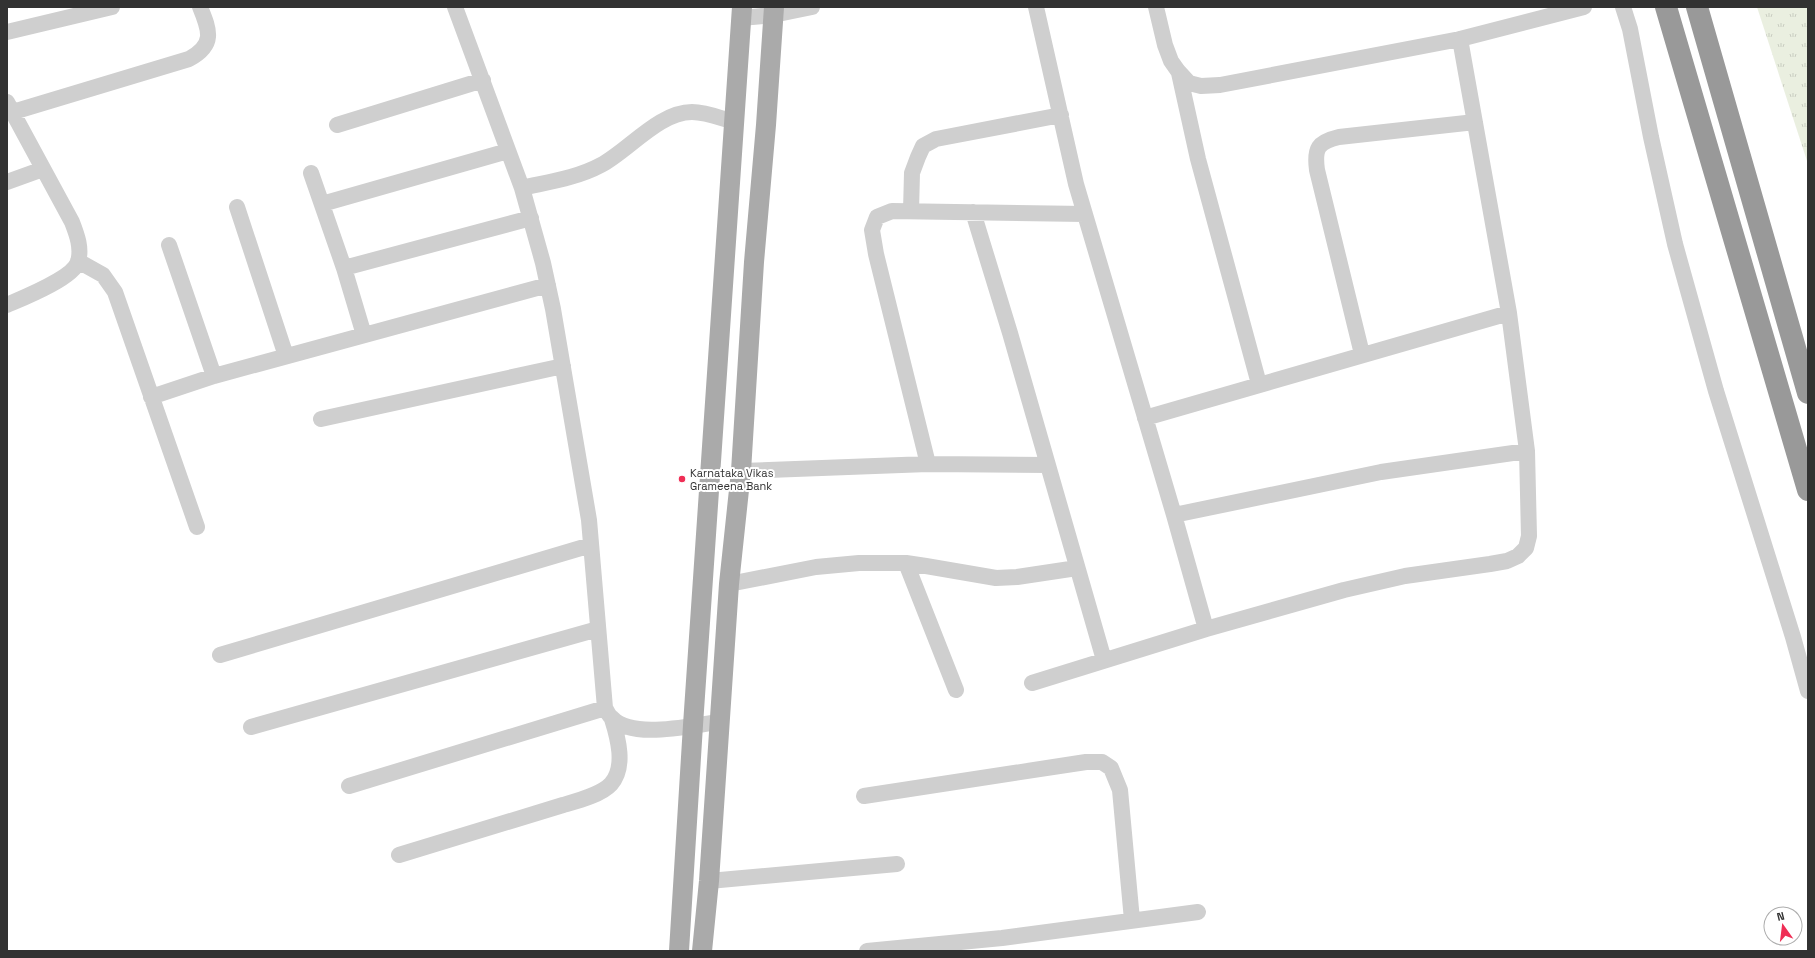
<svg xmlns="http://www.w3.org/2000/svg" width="1815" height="958" font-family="'Space Grotesk',sans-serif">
	<defs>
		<pattern id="grass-tufts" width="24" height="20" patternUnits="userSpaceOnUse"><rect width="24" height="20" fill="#eaefe0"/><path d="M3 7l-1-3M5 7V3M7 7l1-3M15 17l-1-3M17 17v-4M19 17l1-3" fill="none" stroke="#c9cdc1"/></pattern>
	</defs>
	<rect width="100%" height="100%" fill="#fff"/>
	<path fill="url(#grass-tufts)" d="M1757,7h51v157z"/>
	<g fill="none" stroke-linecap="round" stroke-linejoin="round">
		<path stroke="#cfcfcf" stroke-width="16" d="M455,7l67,181 21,75 10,46 36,211 16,188c2,3 4,8 7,10 20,22 80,7 107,4
			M1036,7l40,177 98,331 32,114
			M1156,7l9,38 6,16 7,10 11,12 12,3 19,-1 240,-46 124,-32
			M1623,7l7,22 21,108 24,107 41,147 77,246 15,54
			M741,18l32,-3 39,-8
			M7,32l105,-25
			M1179,73l19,86 61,225
			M7,102l65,120c5,13 10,26 6,40 -5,16 -55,36 -71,43
			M13,112l176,-53c26,-14 21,-28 11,-52
			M337,125l146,-45
			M311,173l33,95 20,67
			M7,182l36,-13
			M522,188c26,-6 55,-10 79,-23 28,-15 58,-53 91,-53 14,0 28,6 42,10
			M322,204l186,-53
			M237,207l49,149
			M911,211l1,-38 6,-16 5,-11 13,-7 125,-24
			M973,212l37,121 94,327
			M169,245l45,131
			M78,261l25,14 12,17 82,235
			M344,268l187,-50
			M1362,354l-45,-184c-3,-22 1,-28 22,-33l136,-15
			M151,397l63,-21 334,-91
			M1145,418l364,-105
			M321,419l242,-53
			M928,464l-52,-210 -4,-24 5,-13 15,-6 193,3
			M741,471l187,-7 120,1
			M1174,515l207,-43 146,-21
			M906,563l50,127
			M729,584l87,-17 43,-4h47l20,3 70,12 21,-1 60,-9
			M220,655l371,-110
			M1032,683l174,-54 138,-39 61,-14 85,-12 17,-3 11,-5 8,-8 3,-12 -2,-85 -18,-138 -49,-274
			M251,727l347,-98
			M349,786l256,-78
			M864,796l222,-34h16l9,6 9,22 12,130
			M399,855l164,-50c14,-4 38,-10 48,-21 15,-17 7,-46 1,-65
			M709,881l188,-17
			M867,951l135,-13 196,-26"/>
		<path stroke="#aaa" stroke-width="20" d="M679,951l14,-226 49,-718
			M702,951l7,-70 20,-297 12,-113 13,-209 12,-137 8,-118"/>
		<path stroke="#999" stroke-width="22" d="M1666,7l142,483
			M1697,7l111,386"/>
	</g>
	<circle fill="#ef2e55" stroke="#fff" stroke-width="1.5" cx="682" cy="479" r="4"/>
	<g text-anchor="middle" stroke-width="4" stroke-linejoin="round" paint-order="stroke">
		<g font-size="11" fill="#323232" stroke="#fff" text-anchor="start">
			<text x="690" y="477">Karnataka Vikas<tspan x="690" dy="13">Grameena Bank</tspan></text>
		</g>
	</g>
	<rect width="1815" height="958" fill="none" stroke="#323232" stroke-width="16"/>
	<g transform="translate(1783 926) rotate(346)"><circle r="19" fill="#ffffff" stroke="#adadad"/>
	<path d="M0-3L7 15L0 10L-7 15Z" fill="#ef2e55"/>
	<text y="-6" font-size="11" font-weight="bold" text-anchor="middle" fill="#323232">N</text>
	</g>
</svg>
